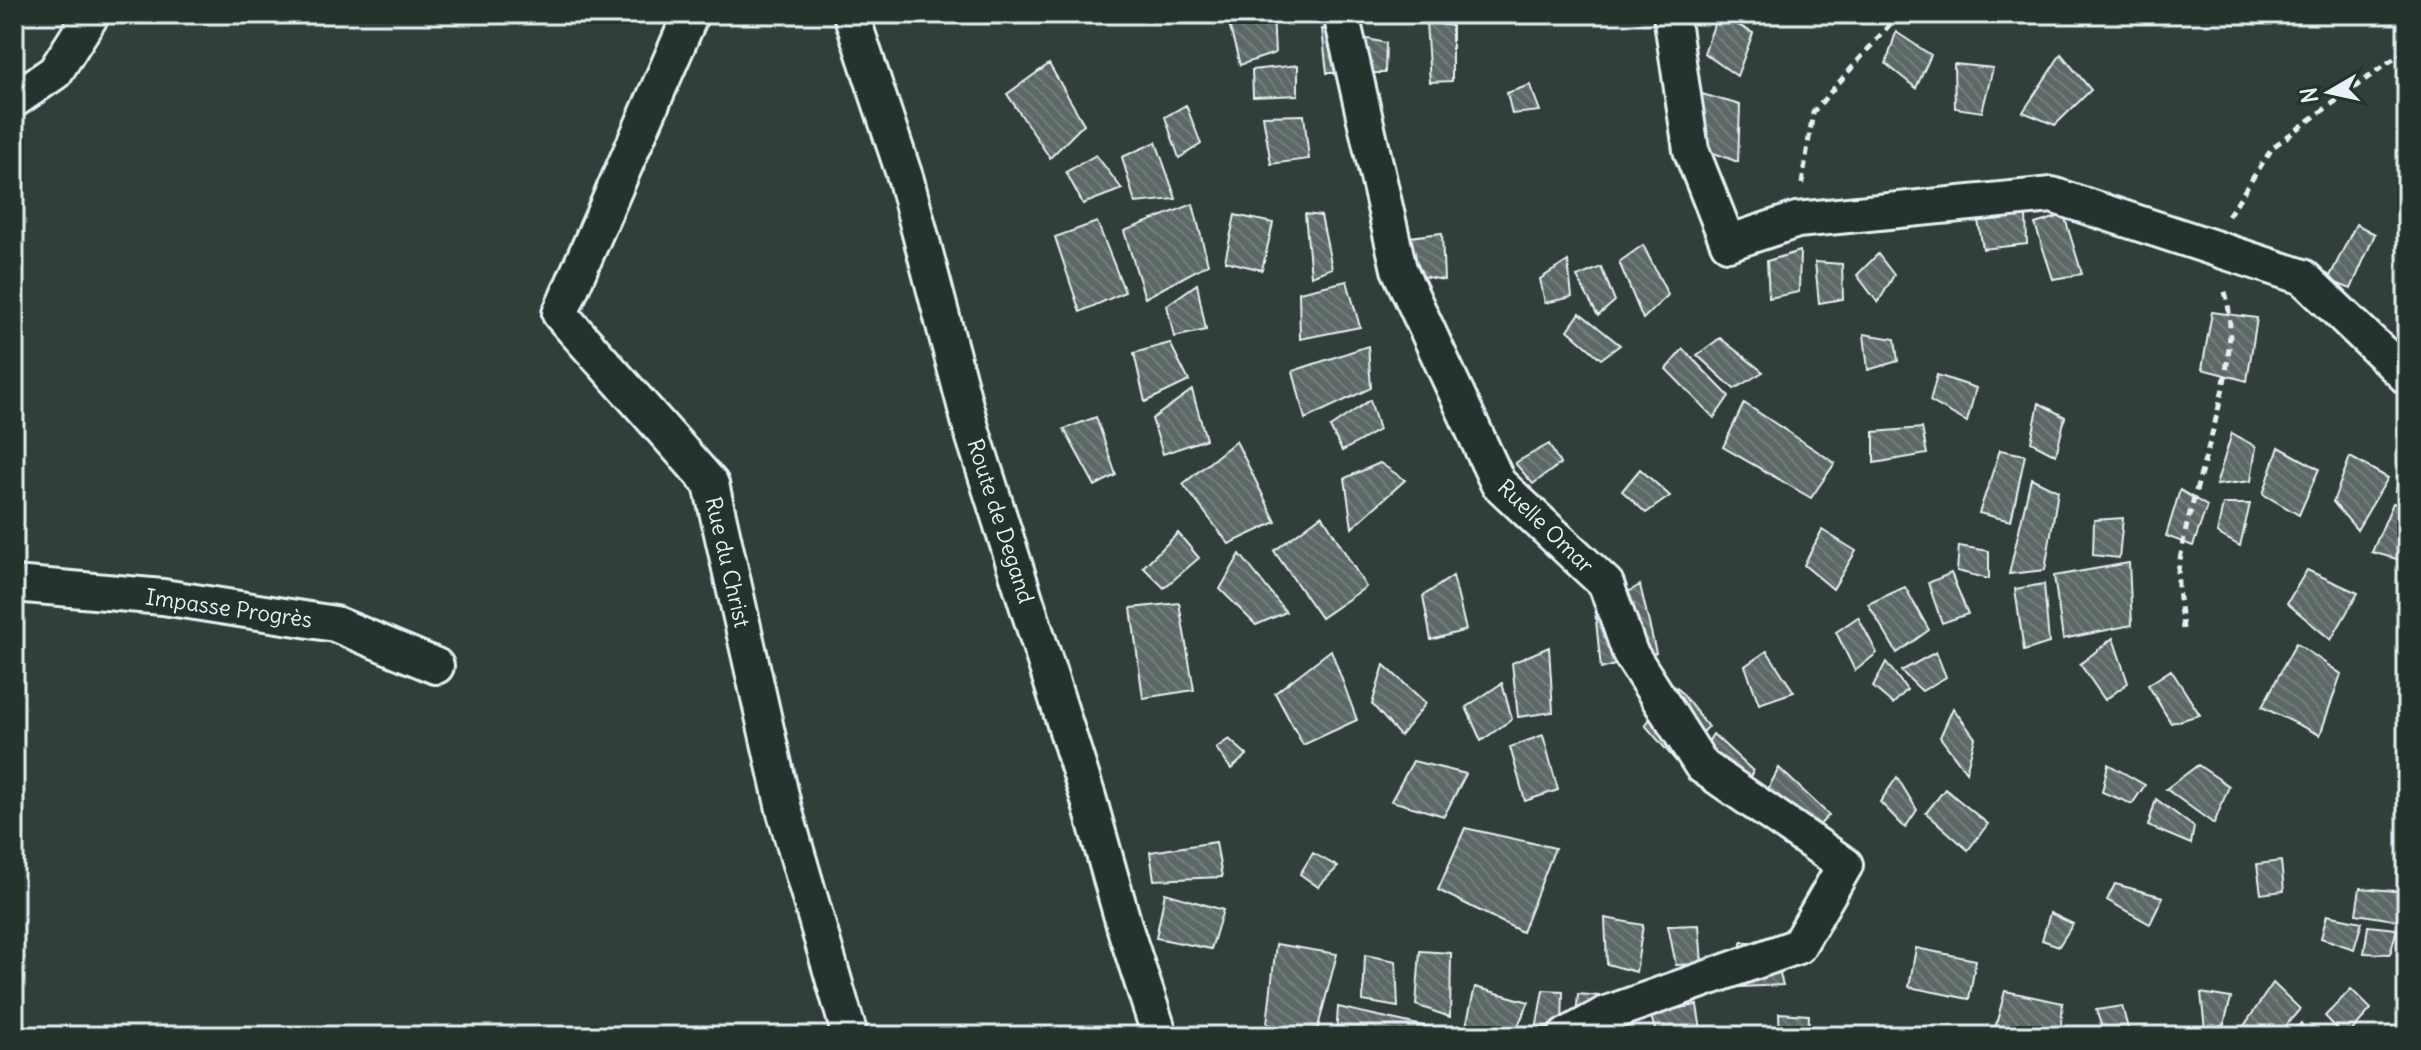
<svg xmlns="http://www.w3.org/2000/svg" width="2421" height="1050" font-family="Delius,sans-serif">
	<defs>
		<pattern id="building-back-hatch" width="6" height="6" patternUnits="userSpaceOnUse" patternTransform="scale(2)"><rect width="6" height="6" fill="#5c6865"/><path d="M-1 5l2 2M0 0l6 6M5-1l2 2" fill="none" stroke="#737e7c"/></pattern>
	</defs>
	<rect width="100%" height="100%" fill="#323e39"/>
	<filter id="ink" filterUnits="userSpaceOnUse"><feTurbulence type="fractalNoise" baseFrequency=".0125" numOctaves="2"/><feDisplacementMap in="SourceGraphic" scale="16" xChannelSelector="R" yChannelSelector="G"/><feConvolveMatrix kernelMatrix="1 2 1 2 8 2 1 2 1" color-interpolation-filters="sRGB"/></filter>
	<g filter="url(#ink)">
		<path fill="url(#building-back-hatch)" stroke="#e8f1f8" stroke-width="2" d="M1236,14h37l2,39 -35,12 -13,-48z
			M1718,14l35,19 -16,43 -33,-23z
			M1426,22l26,4v55l-22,1z
			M1322,29l64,14 -1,30h-58z
			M1896,32l35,23 -15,33 -30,-24z
			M2061,54l30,36 -36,35 -32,-13z
			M1049,64l35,60 -34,34 -43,-64z
			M1954,64l39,4 -11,44 -27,-4z
			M1298,65v30l-45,2 -1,-27z
			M1530,85l10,26 -28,3 -5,-21z
			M1702,94l38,11 -2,57 -40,-15z
			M1186,105l15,39 -22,14 -14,-41z
			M1304,115l5,44 -38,5 -8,-48z
			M1156,142l20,57 -41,4 -13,-46z
			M1096,155l26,34 -39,15 -17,-32z
			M1193,204l15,60 -63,34 -21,-67z
			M1305,214l16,2 11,52 -21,8z
			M1235,215l38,8 -11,47 -37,-9z
			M1977,215h49l1,29 -44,5z
			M2064,215l18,59 -29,5 -18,-55z
			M1097,222l28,70 -45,20 -25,-75z
			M2356,224l19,10 -24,55 -23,-9z
			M1442,233l2,47 -33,-6 -1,-37z
			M1643,245l25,50 -25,24 -24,-57z
			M1800,251l-1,41 -30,6 -2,-37z
			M1878,254l16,21 -16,28 -21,-28z
			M1568,261l4,36 -27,6 -5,-24z
			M1815,262l27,2 1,35 -24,4z
			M1601,267l14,34 -17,15 -21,-39z
			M1347,281l13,46 -60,12 -1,-47z
			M1197,284l9,46 -32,7 -7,-32z
			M2212,312l45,6 -10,63 -45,-12z
			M1580,313l40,32 -19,14 -33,-29z
			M1864,334l31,5 3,22 -30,9z
			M1720,338l43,34 -29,17 -37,-34z
			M1170,343l19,38 -44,21 -11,-49z
			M1368,346l3,42 -66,31 -12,-48z
			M1683,349l46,47 -15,22 -48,-49z
			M1937,375l39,13 -9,34 -37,-21z
			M1192,390l14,49 -43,15 -11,-35z
			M1370,400l9,30 -37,21 -12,-24z
			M1744,403l91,60 -24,35 -88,-51z
			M2039,403l26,14 -9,38 -25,-13z
			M1096,417l20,58 -21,11 -31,-57z
			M1922,428l5,26 -53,9v-31z
			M2232,433l24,14 -5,34 -35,4z
			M1236,441l40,81 -47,22 -46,-60z
			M1549,444l11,20 -27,20 -18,-21z
			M2279,447l40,22 -20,46 -36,-21z
			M2000,450l25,5 -14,66 -32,-8z
			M2350,457l38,21 -31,52 -24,-28z
			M1380,463l25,17 -53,48 -7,-50z
			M2407,468v29l-12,-6z
			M1640,469l30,27 -24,17 -24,-22z
			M2031,478l27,13 -13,79 -36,4z
			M2180,490l27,16 -14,40 -27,-10z
			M2393,503l14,4v55l-35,-10z
			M2223,504h27l-10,42 -23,-13z
			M1322,515l44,72 -45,31 -47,-67z
			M2123,518l-4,40 -26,-3 1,-35z
			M1822,530l34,21 -23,38 -29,-24z
			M1178,533l21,25 -35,30 -21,-21z
			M1959,546l30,5v28l-32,-8z
			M1240,554l46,58 -30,13 -36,-36z
			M2129,563l3,62 -69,14 -9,-63z
			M2307,570l51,23 -27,47 -44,-37z
			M1951,573l17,41 -26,9 -14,-40z
			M1453,576l13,54 -35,10 -8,-44z
			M2044,584l5,59 -25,8 -9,-62z
			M1640,585l16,68 -55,16 -6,-58z
			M1905,587l24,43 -32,23 -29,-49z
			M1179,603l15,87 -51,8 -12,-90z
			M1858,617l19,36 -22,18 -19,-39z
			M2113,638l15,45 -23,17 -25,-36z
			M2296,643l45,31 -21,61 -58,-28z
			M1549,647l4,65 -35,5 -6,-54z
			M1331,650l26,70 -54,25 -28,-52z
			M1767,651l27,41 -35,12 -14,-38z
			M1936,652l10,25 -24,14 -21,-20z
			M1886,662l21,28 -14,14 -20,-17z
			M1384,665l42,38 -26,33 -28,-32z
			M2171,670l29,45 -29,8 -23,-38z
			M1502,683l10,36 -31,22 -15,-34z
			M1677,687l31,40 -32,34 -31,-36z
			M1953,708l22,30 -9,34 -26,-35z
			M1713,734l40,37 -17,34 -48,-31z
			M1543,735l15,55 -33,11 -15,-54z
			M1229,739l18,16 -16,14 -15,-21z
			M1413,761l53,13 -22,42 -53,-15z
			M2108,764l37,21 -13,19 -30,-12z
			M2198,765l31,21 -15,38 -48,-35z
			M1779,768l50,47 -30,32 -48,-26z
			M1897,777l20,33 -12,18 -25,-26z
			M1945,789l43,35 -20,26 -42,-37z
			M2156,799l38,28 -3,17 -43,-18z
			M1465,828l90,20 -33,84 -84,-42z
			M1216,842l6,35 -68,3 -4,-28z
			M1313,853l25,14 -20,20 -18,-13z
			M2281,861l3,30 -23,3 -4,-30z
			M2115,884l48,13 -13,27 -43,-24z
			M2360,888l47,4v30l-51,-8z
			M1165,893l58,17 -12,39 -55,-11z
			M2050,913l23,11 -14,22 -17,-6z
			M2327,915l35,7 -8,27 -33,-11z
			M1605,918l38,7 -7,47 -29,-8z
			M1699,925l3,39 -26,1 -8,-39z
			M2368,926l29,3 -7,25 -26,-1z
			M1741,942h31l11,43 -42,2z
			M1276,944l61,10 -21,81 -49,-11z
			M1916,948l60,12 -7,39 -60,-12z
			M1420,951l31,2 -1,64 -34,-12z
			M1365,955l31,6 2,46 -35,-6z
			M2273,983l27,26 -23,27h-40z
			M1475,987l54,15 -16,34h-32l-16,-6z
			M2351,989l20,20 -24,27h-3l-19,-20z
			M1543,990l20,1 -1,34 -26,4z
			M2005,991l58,12 -3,33h-67z
			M2201,993l30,5 -7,26 -19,6z
			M1578,994l22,2 -3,12 -21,9z
			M1697,1005l5,31h-45l-7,-23z
			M2122,1006l8,30h-25l-9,-26z
			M1338,1007l94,21 -2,8h-94z
			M1779,1013l30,2 -1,21h-28z
			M2301,1023l7,13h-19z
			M1614,1026l7,10h-23z"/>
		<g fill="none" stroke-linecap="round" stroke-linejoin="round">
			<g stroke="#e8f1f8" stroke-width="40">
				<path id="minor" d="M691,14l-131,300 151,170 73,325 66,227
					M851,14l55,166 65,248 117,369 38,135 34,104
					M1341,14l58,255 99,214 108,101 24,69 72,113 143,99 -47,81 -192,68 -40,22
					M1671,14l20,136 37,93 69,-23 255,-25 251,82 104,100
					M14,100l41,-28 37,-58
					M14,584l149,13 172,27 101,42"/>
			</g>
			<path stroke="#e8f1f8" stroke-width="5" stroke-dasharray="8 6" stroke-linecap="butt" d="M1802,184l11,-72 86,-98
				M2228,216l45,-69 116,-85 18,-11
				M2183,629c-2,-18 -6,-37 -5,-55 0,-10 4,-21 5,-31 13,-68 64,-190 41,-254"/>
			<use href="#minor" stroke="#26332d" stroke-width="34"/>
		</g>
	</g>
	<g text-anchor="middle" stroke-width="6" stroke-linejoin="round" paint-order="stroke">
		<g font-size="22" fill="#e8f1f8" stroke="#26332d">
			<text transform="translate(1001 521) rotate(72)" y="8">Route de Degand</text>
			<text transform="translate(1546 526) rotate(44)" y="8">Ruelle Omar</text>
			<text transform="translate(728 562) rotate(77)" y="8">Rue du Christ</text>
			<text transform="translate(229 608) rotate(8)" y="8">Impasse Progrès</text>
		</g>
	</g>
	<rect width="2421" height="1050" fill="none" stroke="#26332d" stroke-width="48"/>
	<rect x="24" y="24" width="2373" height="1002" fill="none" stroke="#e8f1f8" stroke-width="3" filter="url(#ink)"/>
	<g transform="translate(2329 92) rotate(261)" stroke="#26332d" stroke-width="6" paint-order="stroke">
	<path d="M0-6L14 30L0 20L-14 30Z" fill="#e8f1f8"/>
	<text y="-12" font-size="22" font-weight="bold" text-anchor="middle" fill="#e8f1f8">N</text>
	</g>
</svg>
